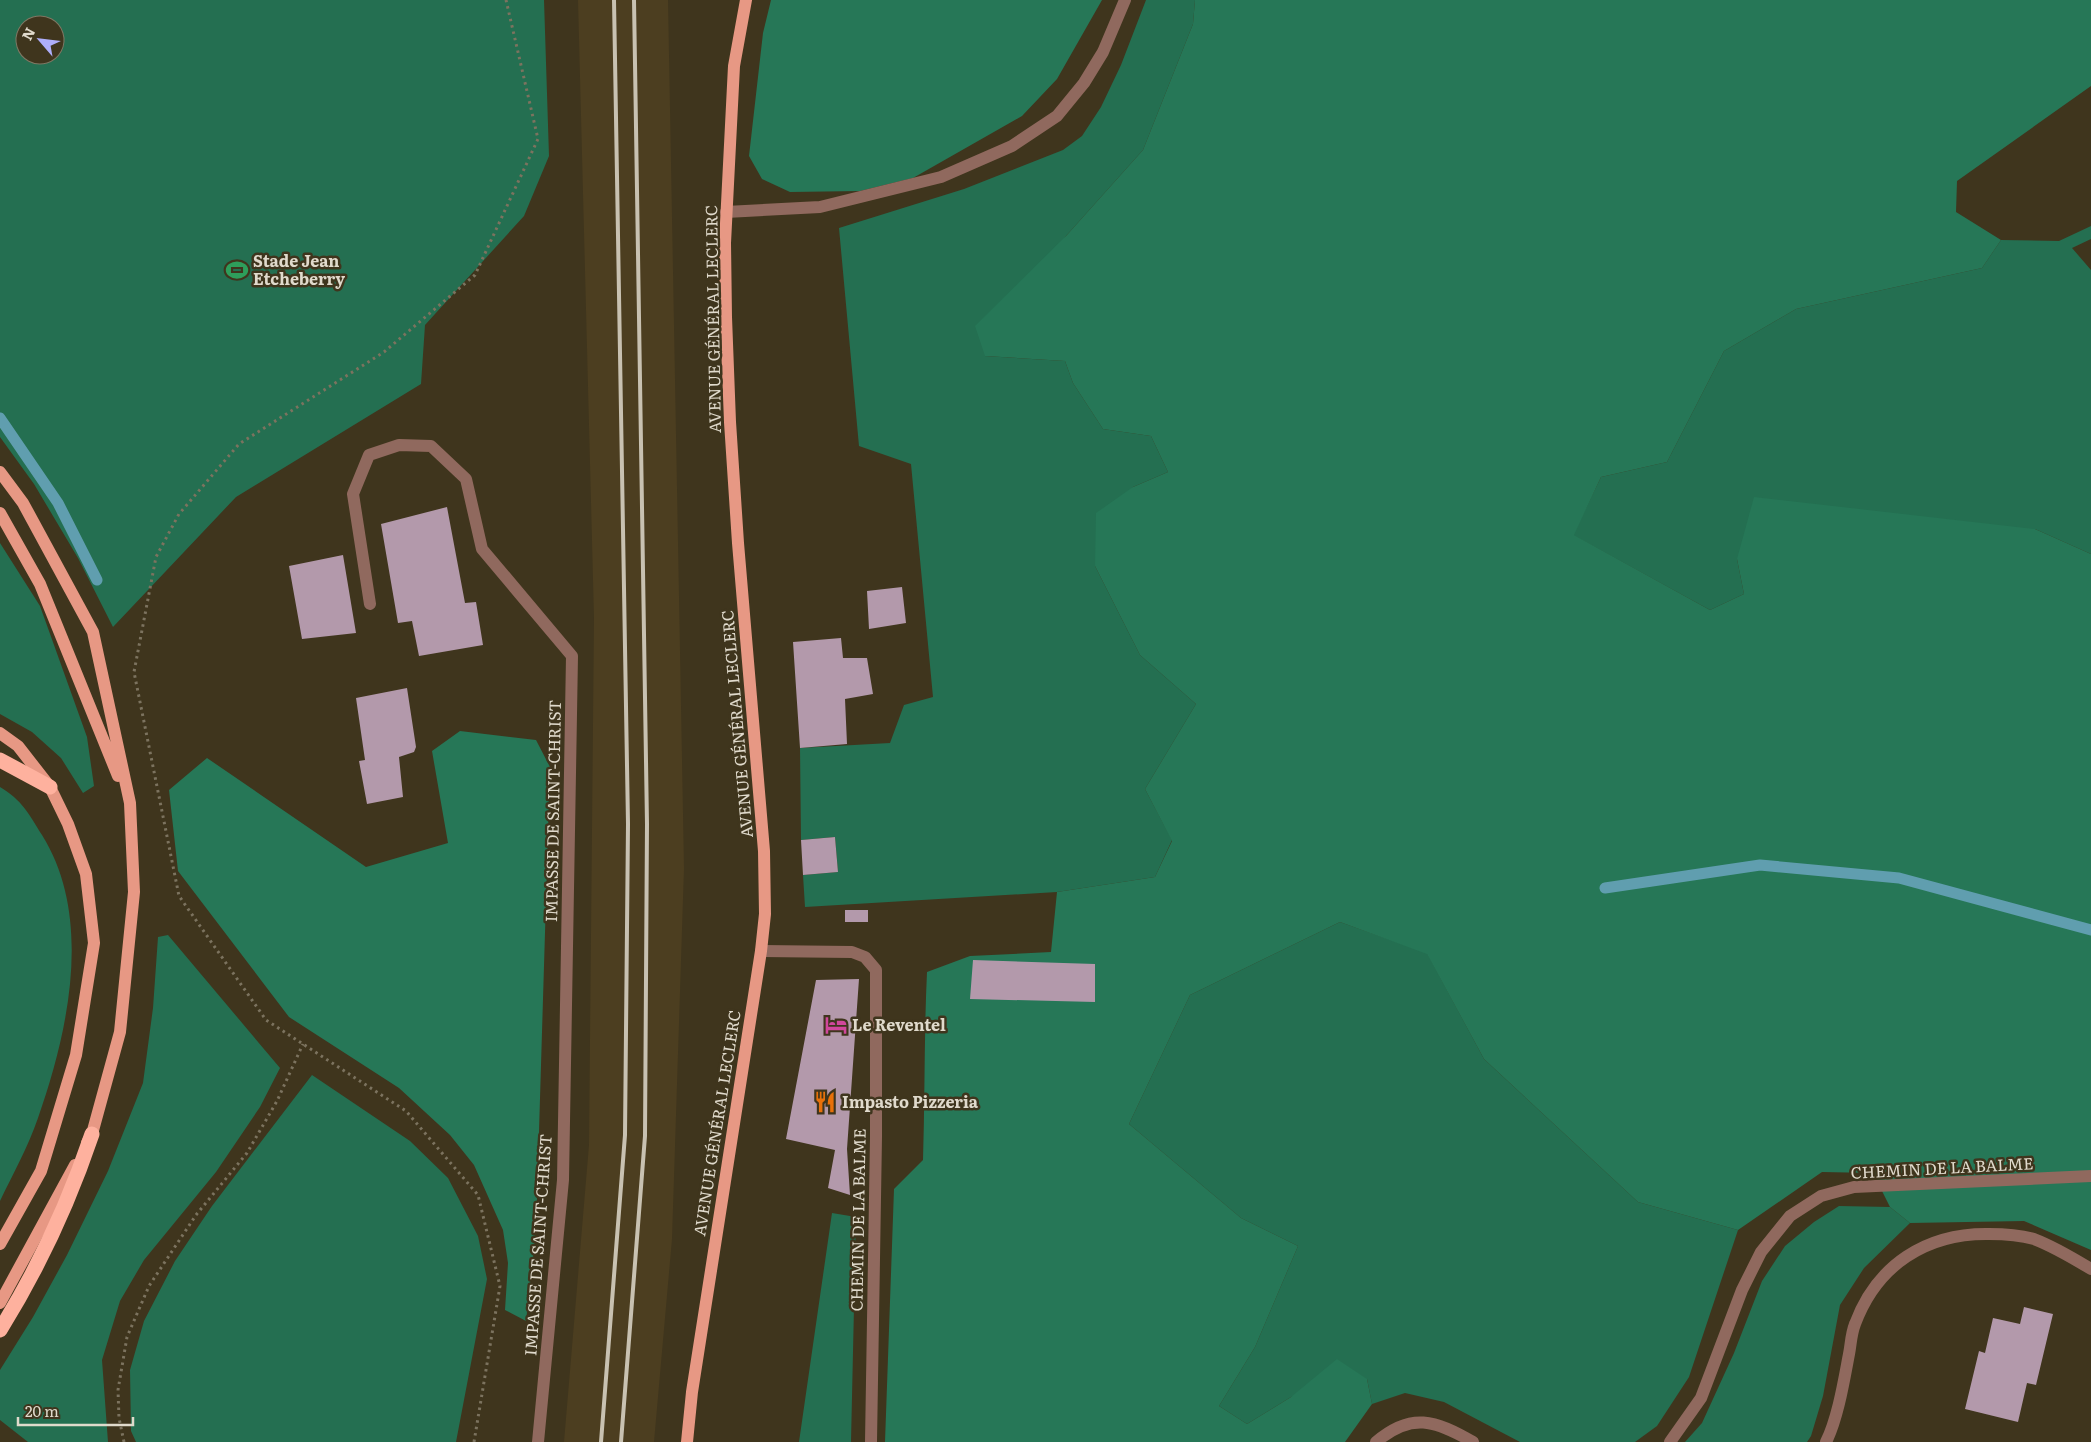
<svg xmlns="http://www.w3.org/2000/svg" width="2091" height="1442" font-family="Literata,serif">
	<rect width="100%" height="100%" fill="#3f351d"/>
	<path fill="#4c3e20" d="M578,0h90l16,868 -12,371 -18,203h-90l25,-297 5,-527z"/>
	<path fill="#246f51" fill-rule="evenodd" d="M0,0h544l5,156 -25,60 -99,109 -4,59 -185,113 -123,130 -35,-69 -44,-74 -34,-47zM25,25h30v30h-30z
		M1146,0h49l-2,24 -50,126 -77,86 -81,120 80,5 8,22 30,46 48,7 17,36 -35,15 -38,79 45,89 56,49 -51,85 27,51 -17,37 -98,15 -252,15 -2,-32 35,-3 -3,-35 -34,3 -1,-92 90,-5 14,-38 29,-8 -22,-233 -52,-18 -20,-218 125,-39 99,-39 19,-14 19,-29 20,-42z
		M2091,226v13l-19,9 19,22v284l-56,-25 -298,30 7,35 -34,16 -137,-75 28,-58 66,-15 57,-111 72,-42 186,-41 19,-28 58,1z
		M0,543l40,63 47,131 7,49 -11,7 -22,-35 -29,-26 -32,-18z
		M0,787c22,13 29,27 42,48 52,83 26,197 -4,283 -10,29 -25,56 -38,83z
		M1340,922l87,31 57,106 154,143 100,28 -49,147 -32,49 -22,16h-115l-76,-40 -39,-9 -33,11 -5,-25 -76,18 -44,27 -28,-18 36,-59 43,-101 -57,-28 -112,-94 61,-129z
		M168,935l112,133 -20,39 -44,65 -72,88 -24,41 -18,59 6,82h-80l-28,-22v-50l33,-53 34,-62 41,-84 35,-88 10,-75 5,-71z
		M312,1075l98,66 38,37 30,58 9,43 -31,163h-320l-5,-11 -1,-61 14,-49 31,-60 37,-55z
		M1839,1206l51,1 20,16 -46,45 -24,37 -17,91 -12,40 -4,6h-122l17,-19 32,-70 28,-72 23,-35 29,-24z
		M832,1213l24,4 -5,225h-52z"/>
	<path fill="#267757" d="M771,0h331l-45,79 -35,37 -109,62 -53,13 -70,1 -28,-13 -13,-23 14,-123z
		M1195,0h896v86l-134,95 -1,31 45,28 -19,28 -186,41 -72,42 -57,111 -66,15 -27,58 136,75 34,-16 -7,-35 17,-62 281,32 56,25v696l-67,-29 -114,2 -20,-16 -17,-34 -51,-1 -84,58 -100,-28 -154,-143 -57,-105 -87,-32 -150,73 -61,129 112,94 57,28 -43,101 -36,59 28,18 44,-27 46,-38 30,20 5,25 -27,38h-460l9,-253 29,-29c2,-62 1,-125 4,-188l43,-16 81,-4 6,-60 98,-15 17,-36 -27,-52 51,-85 -56,-49 -45,-89 1,-53 37,-26 35,-15 -17,-36 -48,-7 -30,-46 -8,-22 -80,-5 -10,-30 91,-90 77,-86 50,-126z
		M460,731l76,9 14,27 -14,464 -10,90 -21,-11 3,-47 -5,-33 -29,-65 -24,-30 -51,-47 -110,-71 -111,-146 -9,-81 38,-32 159,109 82,-24 -16,-92z"/>
	<g fill="none" stroke-linecap="round" stroke-linejoin="round">
		<path stroke="#609eaf" stroke-width="11" d="M0,418l58,85 39,77
			M1605,888l155,-23 139,13 192,52"/>
	</g>
	<path fill="#b399ab" d="M447,507l18,96 11,-1 7,43 -64,11 -7,-35 -14,2 -17,-99z
		M343,555l13,78 -54,6 -13,-73z
		M902,587l4,36 -37,6 -2,-38z
		M841,638l2,20h24l6,36 -28,5 2,45 -47,4 -7,-106z
		M407,688l9,59 -2,5 -15,5 4,40 -36,7 -8,-43 6,-1 -9,-62z
		M835,837l3,35 -35,3 -2,-35z
		M845,910h23v12h-23z
		M973,960l122,4v38l-125,-3z
		M859,979l-12,170 3,46 -22,-7 7,-38 -49,-11 30,-159z
		M2024,1307l29,7 -17,71 -9,-2 -9,39 -53,-13 14,-58 6,2 8,-35 27,6z"/>
	<g fill="none" stroke-linecap="round" stroke-linejoin="round">
		<path stroke="#7c735f" stroke-width="3" stroke-dasharray="2.5 4" stroke-linecap="butt" d="M124,1442l-5,-24 -1,-28 9,-53 22,-51 47,-71 51,-62 30,-52 26,-57
			M474,1442l26,-156 -22,-91 -72,-84 -140,-91 -87,-124 -45,-224 22,-115 23,-43 60,-70 145,-92 91,-77 63,-136 -32,-139"/>
		<path stroke="#90695e" stroke-width="12" d="M726,212l94,-5 121,-30 71,-31 45,-30 27,-33 19,-31 22,-52
			M370,604l-17,-110 16,-39 30,-10 32,1 35,33 16,70 90,107 -9,524 -25,262
			M761,951l91,1 13,5 11,13v167l-5,305
			M1376,1442c35,-30 59,-22 97,0
			M1670,1442l31,-44 41,-108 19,-38 29,-36 31,-20 33,-9 237,-11
			M1826,1442c12,-24 18,-62 23,-88 2,-10 2,-20 6,-30 22,-59 71,-91 134,-90 15,0 31,1 45,5 21,8 39,19 57,30"/>
		<path stroke="#e79884" stroke-width="12" d="M0,472l23,31 70,129 37,171 4,89 -14,140 -28,102 -5,9
			M0,513l40,71 78,192
			M0,733l18,13 32,41 18,37 18,50 8,69 -18,112 -35,116 -41,73
			M0,1303l75,-138
			M687,1442l5,-50 69,-441 4,-37 -1,-63 -26,-308 -8,-121 -4,-105 -1,-74 9,-177 12,-66"/>
		<path stroke="#feb19e" stroke-width="15" d="M0,760l50,27
			M0,1330c38,-61 69,-128 92,-196"/>
		<path stroke="#c8c1b1" stroke-width="4" d="M601,1442l24,-307 3,-311 -14,-824
			M621,1442l24,-306 2,-312 -13,-824"/>
	</g>
	<defs>
		<g id="stadium-bare" transform="scale(1.725)"><path d="M0-5a6.5 5 0 1 0 0 10a6.5 5 0 1 0 0-10ZM-3.5-1.8h7v3.6h-7Z" fill="#2e9e5b" stroke="#3f351d" stroke-width="2.5" paint-order="stroke"/></g>
		<g id="hotel-bare" transform="scale(1.725)"><path d="M-6-4.5h1.5V1H6V5H4.5V3h-9V5H-6ZM-4 0a1.8 1.8 0 1 1 3.6 0ZM.5 0V-2.5h3Q6-2.5 6 0Z" fill="#d1479c" stroke="#3f351d" stroke-width="2.5" paint-order="stroke"/></g>
		<g id="restaurant-bare" transform="scale(1.725)"><path d="M-5-6h1v4h1v-4h1v4h1v-4h1v5L-1.5 .5V6h-2V.5L-5-1ZM5-6V6H3V1.5H1.5Q1.5-4 5-6Z" fill="#e8710a" stroke="#3f351d" stroke-width="2.5" paint-order="stroke"/></g>
	</defs>
	<g fill-rule="evenodd">
		<use href="#stadium-bare" x="237" y="270"/>
		<use href="#hotel-bare" x="836" y="1025"/>
		<use href="#restaurant-bare" x="825" y="1102"/>
	</g>
	<g text-anchor="middle" stroke-width="5" stroke-linejoin="round" paint-order="stroke">
		<g font-size="16" font-weight="bold" fill="#e0dacc" stroke="#3f351d" text-anchor="start">
			<text x="253" y="267">Stade Jean<tspan x="253" dy="18">Etcheberry</tspan></text>
			<text x="852" y="1031">Le Reventel</text>
			<text x="842" y="1108">Impasto Pizzeria</text>
		</g>
		<g font-size="16" fill="#e0dacc" stroke="#3f351d">
			<text transform="translate(713 319) rotate(-91)" y="6">AVENUE GÉNÉRAL LECLERC</text>
			<text transform="translate(737 724) rotate(-95)" y="6">AVENUE GÉNÉRAL LECLERC</text>
			<text transform="translate(553 811) rotate(-89)" y="6">IMPASSE DE SAINT-CHRIST</text>
			<text transform="translate(717 1123) rotate(-81)" y="6">AVENUE GÉNÉRAL LECLERC</text>
			<text transform="translate(1942 1168) rotate(-3)" y="6">CHEMIN DE LA BALME</text>
			<text transform="translate(858 1220) rotate(-89)" y="6">CHEMIN DE LA BALME</text>
			<text transform="translate(538 1245) rotate(-86)" y="6">IMPASSE DE SAINT-CHRIST</text>
		</g>
	</g>
	<g transform="translate(40 40) rotate(298)"><circle r="24" fill="#3f351d" stroke="#7f7763"/>
	<path d="M0-4L9 19L0 12L-9 19Z" fill="#aeaefa"/>
	<text y="-8" font-size="14" font-weight="bold" text-anchor="middle" fill="#e0dacc">N</text>
	</g>
	<path d="M18 1417v8h115v-8" fill="none" stroke="#e0dacc" stroke-width="2.5"/>
	<text x="25" y="1417" font-size="15" fill="#e0dacc" stroke="#3f351d" stroke-width="4" paint-order="stroke">20 m</text>
</svg>
